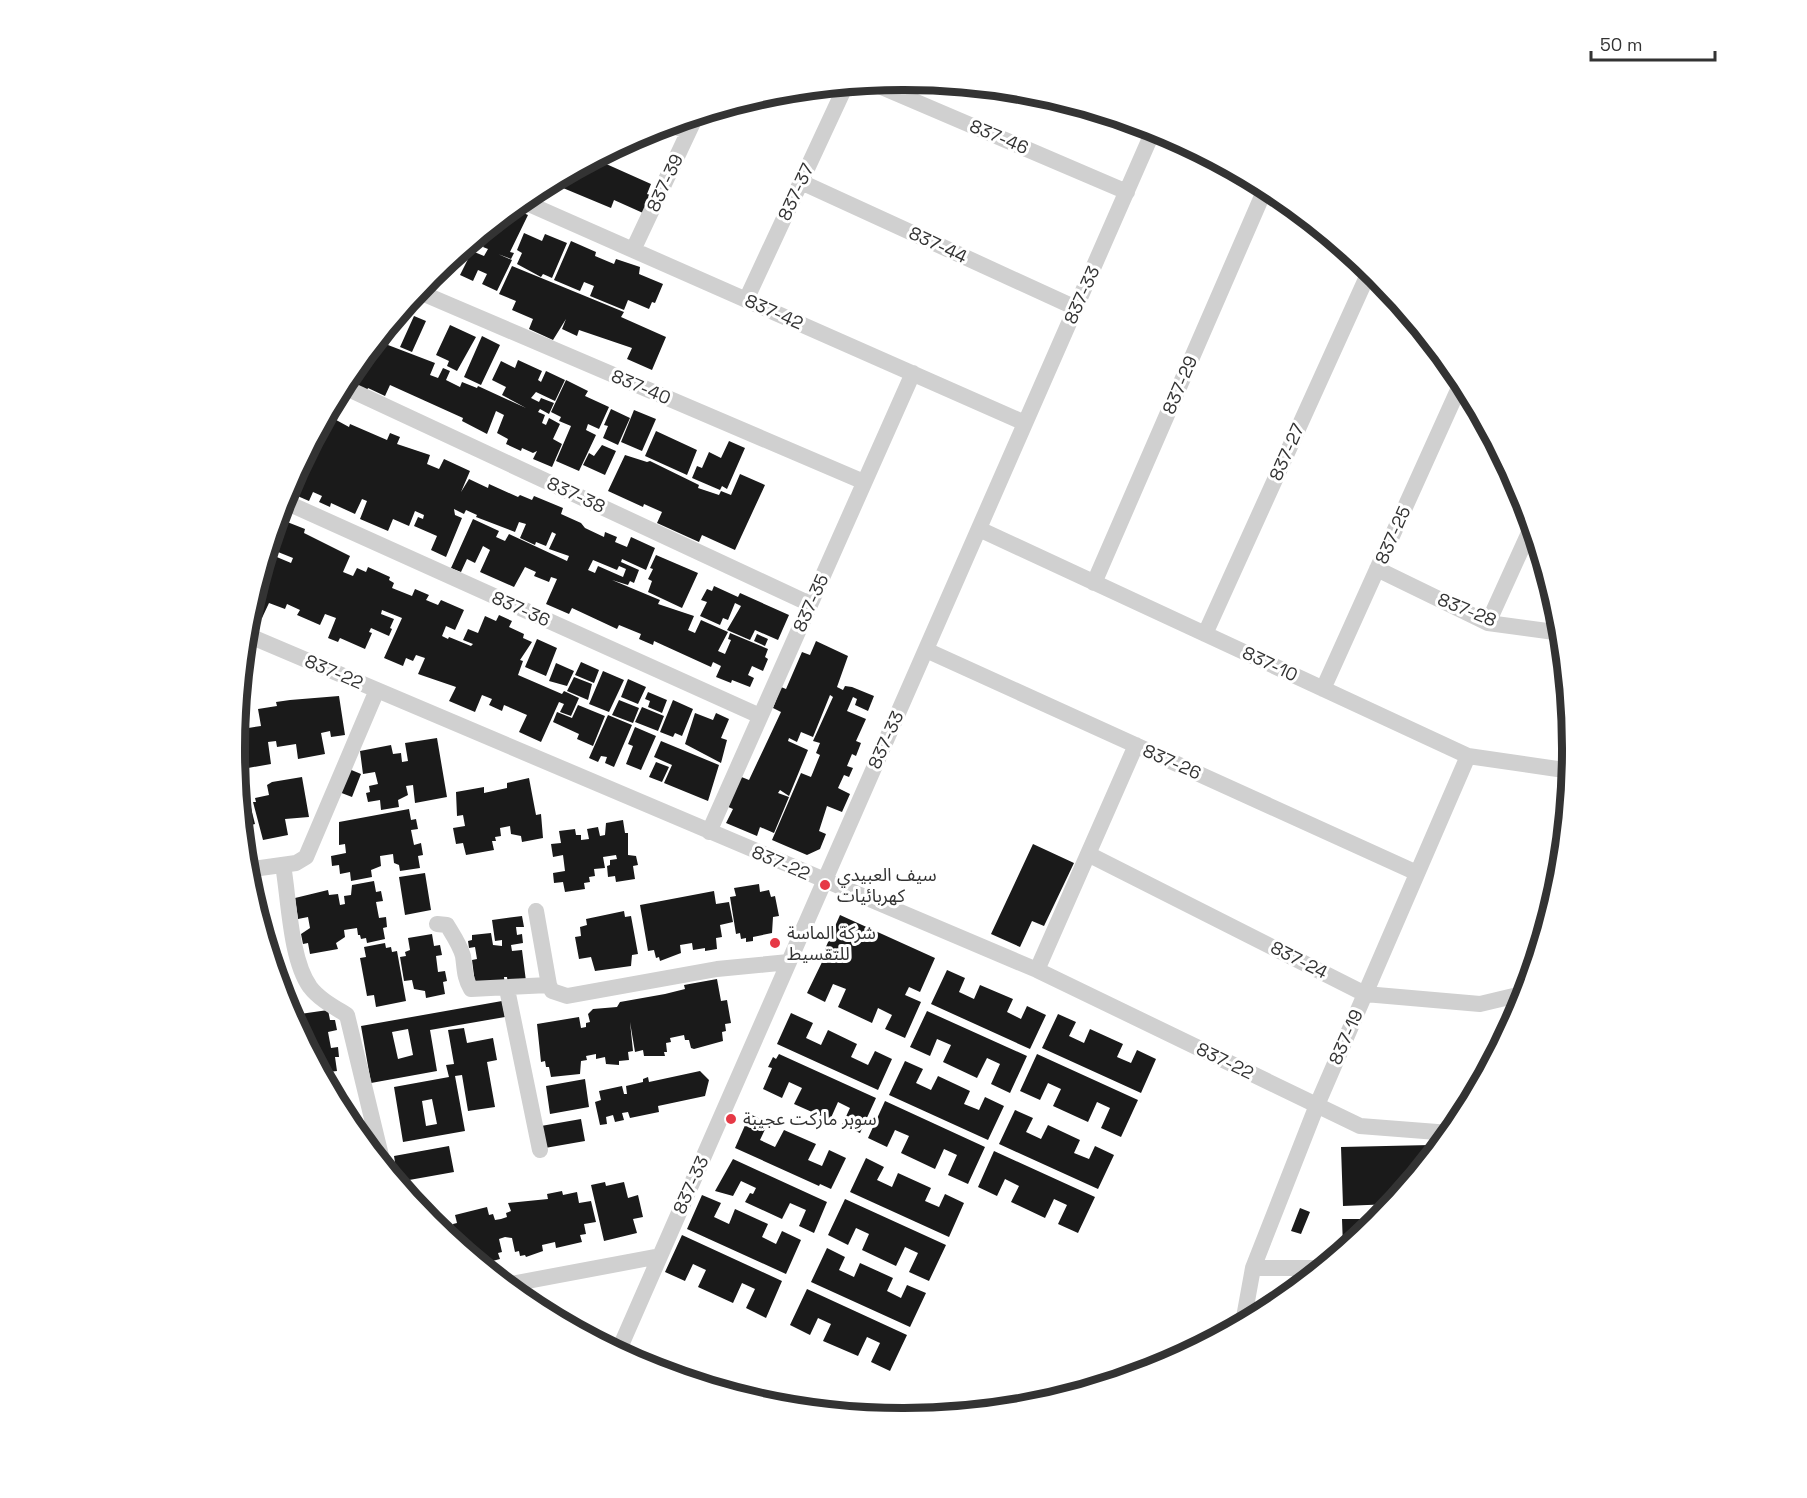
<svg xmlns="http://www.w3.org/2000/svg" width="1807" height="1498" font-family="'Space Grotesk','Noto Sans Arabic',sans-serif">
	<rect width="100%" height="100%" fill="#fff"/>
	<path fill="#1a1a1a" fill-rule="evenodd" d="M595,159l56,25 -4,10 3,1 -7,18 -29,-13 -3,8 -48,-20 7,-16z
		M512,208l16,7 -18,37 4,1 -3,6 -13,-5 14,6 -15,31 -15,-7 5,-10 -9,-4 -5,11 -13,-6 9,-18 -10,-5 13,-11 4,2 -4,8 12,5 4,-7 -5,-2 10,-23z
		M524,233l18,8 3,-7 22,9 -15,35 -9,-4 -2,3 -24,-13 5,-11 -5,-3z
		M571,241l25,11 -1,4 19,8 2,-5 24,8 -1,7 24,10 -8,19 -3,-1 -3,7 -21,-9 -4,10 -34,-14 4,-10 -10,-4 -4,9 -26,-11z
		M512,266l112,46 -3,5 45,20 -14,33 -25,-11 5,-11 -53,-18 -2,6 -15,-7 4,-10 -13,21 -24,-11 4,-10 -21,-9 4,-9 -17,-7z
		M408,303l-20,42 47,18 -5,12 8,3 5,-10 7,3 -4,9 14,7 2,-5 15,6 1,-2 48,22 -24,-13 4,-8 -14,-7 9,-19 14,7 3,-8 24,11 -4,9 3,2 5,-11 19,9 -10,21 -19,-9 -5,6 8,4 2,-4 13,5 -5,11 -9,-5 -2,3 7,3 -3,8 4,2 3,-7 11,6 -7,15 9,5 -10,23 -19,-8 4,-8 -4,2 -11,-5 -1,3 -15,-7 2,-5 -11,-6 7,-18 -8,-4 -9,23 -25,-13 1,-3 -73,-33 -5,11 -17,-8 -3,6 -16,-8 5,-11 -2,-1 -5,11 -4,-2z
		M414,316l12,5 -14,31 -12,-5z
		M450,325l26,12 -19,34 -10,-5 2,-5 -13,-6z
		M482,336l18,9 -19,40 -17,-8z
		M566,380l22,11 -3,5 24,11 -10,22 -11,-5 -2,6 10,5 -17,36 -23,-10 15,-35 -12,-5 2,-4 -10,-5z
		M611,409l19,9 -12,27 -15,-7 5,-12 -4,-1z
		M634,410l22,9 -14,32 -21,-9z
		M327,415l22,12 1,-3 37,16 3,-7 10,4 -3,7 33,11 -3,9 12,5 5,-10 26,12 -9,21 8,-13 19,9 1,-4 29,13 2,-2 12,5 2,-4 29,12 -2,6 20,9 4,5 19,9 1,-5 12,5 -2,5 12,5 4,-10 24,11 -9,22 -24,-11 -1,3 18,8 -5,13 -4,-2 -2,4 -16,-5 48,20 -2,4 36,12 -6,14 7,3 6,-13 27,12 -10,19 7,3 6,-14 -3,-1 2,-6 38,16 -3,8 3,2 -5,12 -11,-5 -4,9 6,3 -4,9 -18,-7 -1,3 -15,-6 5,-11 -8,-4 -2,5 -57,-26 -1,4 -14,-6 2,-5 -22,-9 -2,4 -45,-21 -3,6 -23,-10 11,-25 -6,-2 -2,5 -15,-6 2,-4 -11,-5 -11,20 -34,-15 10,-22 -7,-4 -8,17 -8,-4 -6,13 -10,-4 22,-49 26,12 -3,6 9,4 4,-7 58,27 2,-5 -20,-7 7,-15 -4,-2 -6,14 -10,-4 -1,3 -15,-7 6,-14 -7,-2 -4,10 -39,-15 1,-2 -11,-5 -2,4 -10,-5 1,6 7,3 -16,39 -15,-7 6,-14 -23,-10 4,-9 5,2 1,-4 -9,-4 -6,15 -16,-7 -5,12 -28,-12 7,-18 -5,-2 -7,15 -24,-11 -1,4 -11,-5 3,-6 -9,-4 -4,9 -23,-10zM593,560l24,10 2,-4 7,3 -3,8 -25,-11 -3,7 -7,-3z
		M656,431l41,19 -10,25 -42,-19z
		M729,441l16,7 -18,41 -5,-3 -2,4 -28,-12 5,-12 5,2 7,-16 12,6z
		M602,445l14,6 -11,24 -22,-10 6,-12 5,3z
		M625,455l22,7 3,-1 49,24 -1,3 21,7 2,-4 10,4 9,-21 25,11 -30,65 -33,-15 -3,7 -42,-19 5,-11 -18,-8 -1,3 -35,-16z
		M277,518l28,11 -1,4 46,23 -7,16 10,4 4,-8 9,4 2,-5 22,10 -1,3 5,3 -2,5 20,8 3,-7 14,6 -3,5 12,5 3,-5 23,10 -9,20 -9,-4 -4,10 6,3 1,-2 22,9 2,-2 -10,-4 5,-11 10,4 7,-17 11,5 3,-6 13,6 -3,6 15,7 -1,4 9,4 -12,18 3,1 -5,14 44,19 2,-3 15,7 -8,18 -11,-4 4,-8 -5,-2 -18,40 -22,-10 8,-17 -23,-10 -2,6 -13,-6 3,-6 -10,-4 -7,17 -26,-11 7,-14 -38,-13 7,-16 -9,-3 -3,6 -7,-3 -3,8 -19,-8 18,-40 -20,-8 -1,4 13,5 -4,9 2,1 -3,7 -18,-8 -2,4 3,1 -7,16 -25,-11 -2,4 -10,-4 8,-20 -11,-4 -5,11 -23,-10 3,-5 -13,-6 -2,5 -16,-6 -7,15 -13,-6 17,-57 5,3 1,-3 19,8 2,-5 -25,-10z
		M656,555l42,18 -16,35 -34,-16 4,-11 -4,-2 5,-10 -3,-1z
		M714,586l24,11 2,-4 49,22 -11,25 -23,-10 -5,10 -23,-10 14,-24 -6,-3 -7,17 -5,-2 -3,7 -20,-9 7,-14 -6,-2 6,-11 5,2z
		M757,634l11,5 -3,7 -11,-5z
		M537,639l20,9 -11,28 -21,-9z
		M816,641l32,15 -11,31 6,3 2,-4 7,1 22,9 -6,15 -13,-6 2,-6 -4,-2 -6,14 19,8 -10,22 5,2 -5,13 -4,-2 -5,12 6,2 -4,9 -5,-2 -6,13 12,6 -8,18 -15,-6 -8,25 7,3 -6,15 -13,6 -35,-15 29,-67 10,4 9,-22 -4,-2 4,-10 -7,-2 20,-44 -3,-2 -17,42 -12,-5 -4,10 -8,-4 -1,3 20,9 -19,46 -9,-6 -2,3 11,4 -15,36 -14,-6 -3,9 -31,-13 7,-14 -7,-3 13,-30 10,4 32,-68 -8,-4 8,-21 5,2 16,-37 8,3z
		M248,655l4,29 -12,2 3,-30z
		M581,662l18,8 -5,13 -19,-8z
		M556,663l18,8 -7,15 -18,-5z
		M603,671l21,9 -15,32 -20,-8z
		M574,677l18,7 -4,16 -21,-9z
		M628,679l18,8 -8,17 -17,-7z
		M648,692l19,8 -5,13 -14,-6 2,-6 -5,-2z
		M339,696l6,39 -14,2 -1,-6 -9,2 4,21 -27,5 -2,-15 -19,3 -1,-6 -8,1 3,22 -23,4 -8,-30v12l-6,1 2,-21 25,-4 -3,-17 19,-3 -1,-4 14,-2z
		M619,700l20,8 -6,15 -21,-8z
		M673,700l20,9 -11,27 -7,-3 -2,4 -13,-5z
		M578,705l27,11 -12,30 -16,-7 2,-5 -26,-12 4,-10 15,6z
		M642,707l22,9 -6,15 -23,-9z
		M695,713l18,7 3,-7 13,6 -8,19 6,2 -6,23 -36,-19z
		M608,715l24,10 -18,42 -9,-4 2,-6 -6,-1 -3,6 -9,-4z
		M635,727l21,9 -15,34 -15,-6 7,-18 -5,-2z
		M437,738l10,59 -32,6 -2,-18 -7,1 2,9 -10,5 1,7 -18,3 -1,-10 -12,2 -2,-9 4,-1 -1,-6 9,-2 -3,-12 -12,2 -3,-23 31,-6 2,9 8,-1 1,9 6,-1 -3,-18z
		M661,741l58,24 -11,36 -44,-18 8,-18 -18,-8z
		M656,762l13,5 -7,15 -13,-5z
		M349,769l12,5 -9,23 -13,-5z
		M302,777l7,40 -24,2 3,16 -25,5 -10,-38h3l-1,-4 14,-3 -2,-10 5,-3z
		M529,778l7,37 5,-1 2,24 -21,4 -1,-6 -10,-2 -1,-8 -10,2 1,8 -6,1 1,4h-4l2,9 -28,5 -3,-12 -7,1 -3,-16 12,-2 -2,-11 -6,1 -1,-24 28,-5v6l23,-5v-5z
		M248,784l2,11 -2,1 7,28 -4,1 -1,-3 -9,1 -3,-38z
		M409,809l2,11 5,-1 2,10 -7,1 3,15 7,-2 2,12 -5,1 2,12 -20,3 -1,-6 -5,-2 -1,-9 -13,2 1,10 -10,4 1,7 -21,4 -1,-9 -10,2 -1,-9 -7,1 -1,-10 15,-3 -1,-9 -6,1v-23z
		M623,820l2,13h3v22l8,1 2,9 -5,1 2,13 -19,3 -1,-6 -7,1 -1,-11 3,-1v-5l7,-1 -1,-4 -13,2 2,11 -11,1 1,7 -6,1 1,5 -6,1 1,6 -20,3 -2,-10 -9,1 -1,-10 12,-2 -2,-16 -10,2 -2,-13 10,-1 -2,-12 16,-2 1,6h5v5l8,-1 -2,-10 11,-2 2,9 5,-1 1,-12z
		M1033,844l41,19 -30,63 -12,-5 -12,26 -29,-13z
		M425,873l6,37 -26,5 -6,-38z
		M374,881l2,11 5,-1 2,10 -7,1 3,16 7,-1 1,10 -4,1 2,11 -18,4 -1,-5 -5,1 -1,-4h-2l-1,-7 -13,2 1,7 -9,6 2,6 -28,5 -2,-11 -5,1 -2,-10 9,-6 -2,-11 -10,2 -3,-21 33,-8 1,5 9,-1 2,11 5,-1 -1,-8 7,-1 1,-10z
		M759,884l1,8 9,-2 2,7 4,-1 4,20 -6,1 -1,16 -19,4v4l-7,1v-4l-5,1 -1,-6 -4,1 -6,-37 6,-1 -2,-8z
		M714,891l2,13 13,-2 4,20 -13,3 2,12 -6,1 1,11 -12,2v-3l-12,2 -1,-7 -12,2 1,8 -21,8 -1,-4 -3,1 -2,-8 -6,1 -8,-46z
		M624,911l1,6 6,-1 7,38 -6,1 -1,11 -36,5 -4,-14 -12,2 -4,-22 6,-1 -1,-9 7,-2 -1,-6z
		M840,915l95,43 -15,34 -11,-5 -4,8 16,7 -16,36 -20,-9 7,-14 -14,-7 -6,15 -34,-16 8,-18 -13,-5 -8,18 -18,-9 17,-35 10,5 4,-8 -13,-6z
		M522,916l2,11h-8l1,8 5,-1 1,9 -12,2 1,6 10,-1 5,39 -18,3 -2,-15h-3l1,10 -30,-4 -3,-23 5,-1 -2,-12 -6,1 -1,-7 4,-1v-5l19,-2 2,12 9,1v-6l-7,1 -3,-21z
		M432,934l2,12 6,-1 2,10 -6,1 2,16 7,-1 2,10 -4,1 2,12 -19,4 -1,-7 -11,-2 -2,-9 -8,1 -4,-24 6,-1 -1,-4 5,-2 -2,-12z
		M385,943l1,5 5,-1 1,5 5,-1 9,50 -30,6 -2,-12 -7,1 -7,-38 6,-1 -2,-10z
		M947,970l18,8 -6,14 15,7 6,-14 33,14 -6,13 14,7 6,-13 19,9 -16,34 -99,-45z
		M717,979l4,22 6,-1 4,23 -6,1 1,7 -4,1 1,9 -29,8 -3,-1 -2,-8h-4l-1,-5 -14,3 1,4 -5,1 1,9h-3l1,4h-21l-1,-6 -8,2 -5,-30 3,29 -5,1 1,8 -10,1v4l-13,-1 -1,-7 -9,2v-5l-10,2 1,4 -6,1 -1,13 -29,3 -2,-10h-3l-1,-6 -4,1 -4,-38 42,-7 2,11 5,-1v-4l4,-1 -2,-8 5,-5 24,-2 3,-5 45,-8 20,-5 -1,-4z
		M502,1001l3,16 -75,13 7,41 -66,12 -10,-57zM408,1029l5,26 -15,4 -6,-27z
		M328,1010l2,10h5l2,10 -9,2 3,16 7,-1 1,10h-4l2,14 -16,2 -25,-47h6l-2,-12z
		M927,1011l100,45 -17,37 -19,-9 9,-20 -13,-6 -10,20 -34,-16 8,-17 -14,-6 -7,17 -20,-9z
		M791,1013l22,10 -7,15 15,7 7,-15 29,14 -6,13 17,8 7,-14 17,8 -14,31 -101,-46z
		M1058,1014l18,8 -7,14 15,7 6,-14 33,15 -6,13 14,6 6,-13 19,9 -15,34 -99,-45z
		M464,1028l3,15 26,-5 4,22 -10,2 8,45 -27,4 -6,-36 -7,1 10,55 -62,11 -9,-55 55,-10 -3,-12 8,-1 -6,-34zM432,1099l5,25 -11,2 -4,-25z
		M779,1054l97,44 -16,35 -18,-8 8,-17 -12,-6 -8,18 -36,-16 8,-16 -13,-6 -7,16 -19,-9 9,-21 -4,-1 5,-10 3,2z
		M1037,1054l101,46 -17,37 -20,-9 9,-20 -13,-6 -9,20 -35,-16 8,-17 -13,-6 -8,17 -20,-9z
		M905,1061l18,8 -7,14 15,7 7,-14 32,15 -6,13 15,6 6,-13 19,9 -16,34 -99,-45z
		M700,1071l9,9 -4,16 -47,10 1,6 -29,6 -2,-6 -6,1 2,7 -9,2 -2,-7 -7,2 1,7 -7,1 -5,-23 6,-2 -2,-9 23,-5 2,8h3l-1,-8 17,-4v-3l5,-2 1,5z
		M585,1079l4,28 -39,7 -4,-28z
		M885,1101l100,46 -17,37 -20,-9 9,-20 -13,-6 -9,20 -34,-16 8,-17 -14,-6 -8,17 -19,-9z
		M1015,1110l18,8 -7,14 15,7 7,-14 32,15 -6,13 15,6 6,-13 19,9 -16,34 -99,-45z
		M750,1114l18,9 -8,17 15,7 9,-17 32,14 -8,16 14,6 7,-16 17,8 -15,31 -11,-5 -1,2 -84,-38z
		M581,1119l4,22 -40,7 -4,-22z
		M1431,1145l1,11 -40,48 -49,2 -2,-59z
		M449,1146l5,26 -56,10 -4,-26z
		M994,1151l101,46 -17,36 -20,-9 9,-19 -13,-6 -9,19 -34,-16 8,-16 -14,-7 -8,17 -19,-9z
		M866,1158l18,9 -7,13 15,7 6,-14 33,15 -6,13 14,6 6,-13 19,9 -15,34 -99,-45z
		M733,1159l94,43 -13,31 -15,-7 7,-16 -16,-7 -8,16 -37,-17 5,-9 3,1 3,-6 -15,-7 -8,15 -18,-5z
		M605,1182l1,4 18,-4 4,16 10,-3 5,22 -10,2 4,14 -33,8 -13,-56z
		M562,1191l1,4 14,-3 2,11 12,-2 5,21 -12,2 2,10 -6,1 2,7 -26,6 -1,-6 -13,3 1,6 -17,6 -1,-2 -5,1 -1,-5 -4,1 -3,-14 -7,-1 -6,2 3,13 -4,1 2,6 -19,5 -33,-27 -1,-5 7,-2 -1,-6 4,-1 -2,-8 32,-8 2,8 4,-1 2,6 6,-1 6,-2 -1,-4 5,-2 -3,-8 40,-4 -1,-5z
		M702,1195l19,8 -7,14 15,7 6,-15 33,15 -6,13 14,7 6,-13 19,9 -15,34 -99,-45z
		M845,1199l101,46 -17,36 -20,-9 9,-19 -13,-6 -9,19 -34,-16 7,-16 -13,-6 -8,17 -20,-10z
		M1300,1208l10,4 -9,22 -10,-3z
		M1342,1219h38l-33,28h-4z
		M682,1235l100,46 -16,37 -20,-10 9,-19 -13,-6 -9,20 -35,-16 8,-17 -13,-6 -8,17 -20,-9z
		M827,1248l18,9 -6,13 15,7 6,-14 33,15 -6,13 14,7 6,-13 19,8 -16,34 -99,-45z
		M807,1289l100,46 -17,36 -19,-9 9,-19 -13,-6 -9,19 -35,-15 8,-17 -13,-6 -8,17 -20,-10z"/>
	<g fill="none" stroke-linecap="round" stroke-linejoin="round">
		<path stroke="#d0d0d0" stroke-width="16" d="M872,83l255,109
			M669,124l19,8
			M1154,131l39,17
			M801,182l275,126
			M522,201l503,222
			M633,250l63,-134
			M417,291l447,191
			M746,300l100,-215
			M342,386l468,218
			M283,501l477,215
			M979,529l489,227 103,15
			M1377,569l111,54 74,10
			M1094,583l172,-396
			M1488,623l44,-97
			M245,634l792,336 323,156 90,7
			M1205,634l165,-364
			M926,650l491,223
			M1323,689l139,-308
			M709,832l204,-459
			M1088,854l277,140 115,10 46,-11
			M283,865c6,34 7,94 27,122 9,12 24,20 37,28l36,149
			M246,870l50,-7 10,-6 71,-167
			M536,911l13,74 3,6 15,5 150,-27 72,-7
			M437,924l10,1c6,10 13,20 16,31 2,13 1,21 8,33l78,-4
			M1037,970l99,-225
			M507,989l33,161
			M1253,1268h69
			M506,1285l154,-29
			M1243,1323l10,-55 64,-163 151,-349
			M618,1352l536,-1223"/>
	</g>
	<g fill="#e63946" stroke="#fff" stroke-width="2">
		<circle cx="825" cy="885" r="6"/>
		<circle cx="775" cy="943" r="6"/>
		<circle cx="731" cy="1119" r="6"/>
	</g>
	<g text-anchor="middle" stroke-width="6" stroke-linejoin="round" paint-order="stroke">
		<g font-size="18" fill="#333" stroke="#fff">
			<text transform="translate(999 137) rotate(23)" y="6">837-46</text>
			<text transform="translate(665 183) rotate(-65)" y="6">837-39</text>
			<text transform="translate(796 192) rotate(-65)" y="6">837-37</text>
			<text transform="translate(938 245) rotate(25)" y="6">837-44</text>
			<text transform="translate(1082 295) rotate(-66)" y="6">837-33</text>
			<text transform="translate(774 312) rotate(24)" y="6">837-42</text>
			<text transform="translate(1180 385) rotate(-67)" y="6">837-29</text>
			<text transform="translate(641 387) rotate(23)" y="6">837-40</text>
			<text transform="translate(1287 452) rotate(-66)" y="6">837-27</text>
			<text transform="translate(576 495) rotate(25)" y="6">837-38</text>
			<text transform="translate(1393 535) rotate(-66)" y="6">837-25</text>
			<text transform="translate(811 603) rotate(-66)" y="6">837-35</text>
			<text transform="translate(521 609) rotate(24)" y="6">837-36</text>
			<text transform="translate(1467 610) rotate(22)" y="6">837-28</text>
			<text transform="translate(1270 664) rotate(25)" y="6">837-10</text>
			<text transform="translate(334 672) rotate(23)" y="6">837-22</text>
			<text transform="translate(886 740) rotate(-66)" y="6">837-33</text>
			<text transform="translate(1172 762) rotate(24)" y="6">837-26</text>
			<text transform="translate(781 863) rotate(23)" y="6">837-22</text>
			<text transform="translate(1299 960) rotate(27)" y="6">837-24</text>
			<text transform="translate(1346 1037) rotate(-66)" y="6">837-19</text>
			<text transform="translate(1225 1061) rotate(26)" y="6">837-22</text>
			<text transform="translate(691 1185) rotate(-66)" y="6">837-33</text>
		</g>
		<g font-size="18" fill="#333" stroke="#fff" text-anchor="start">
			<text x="837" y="881">سيف العبيدي<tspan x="837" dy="21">كهربائيات</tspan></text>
			<text x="787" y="939">شركة الماسة<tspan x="787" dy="21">للتقسيط</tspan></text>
			<text x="743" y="1125">سوبر ماركت عجيبة</text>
		</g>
	</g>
	<path d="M0 0H1807V1498H0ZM903 90H904A658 658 0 0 1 1562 748V750A658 658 0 0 1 904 1408H903A658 658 0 0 1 245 750V748A658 658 0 0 1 903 90Z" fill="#fff" fill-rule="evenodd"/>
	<path fill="none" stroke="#333" stroke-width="8" d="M903 90H904A658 658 0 0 1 1562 748V750A658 658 0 0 1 904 1408H903A658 658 0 0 1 245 750V748A658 658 0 0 1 903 90Z"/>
	<path d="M1591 51v9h124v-9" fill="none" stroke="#333333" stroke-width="3"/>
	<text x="1600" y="51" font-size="18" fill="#333333" stroke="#ffffff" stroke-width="4.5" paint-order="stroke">50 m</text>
</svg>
